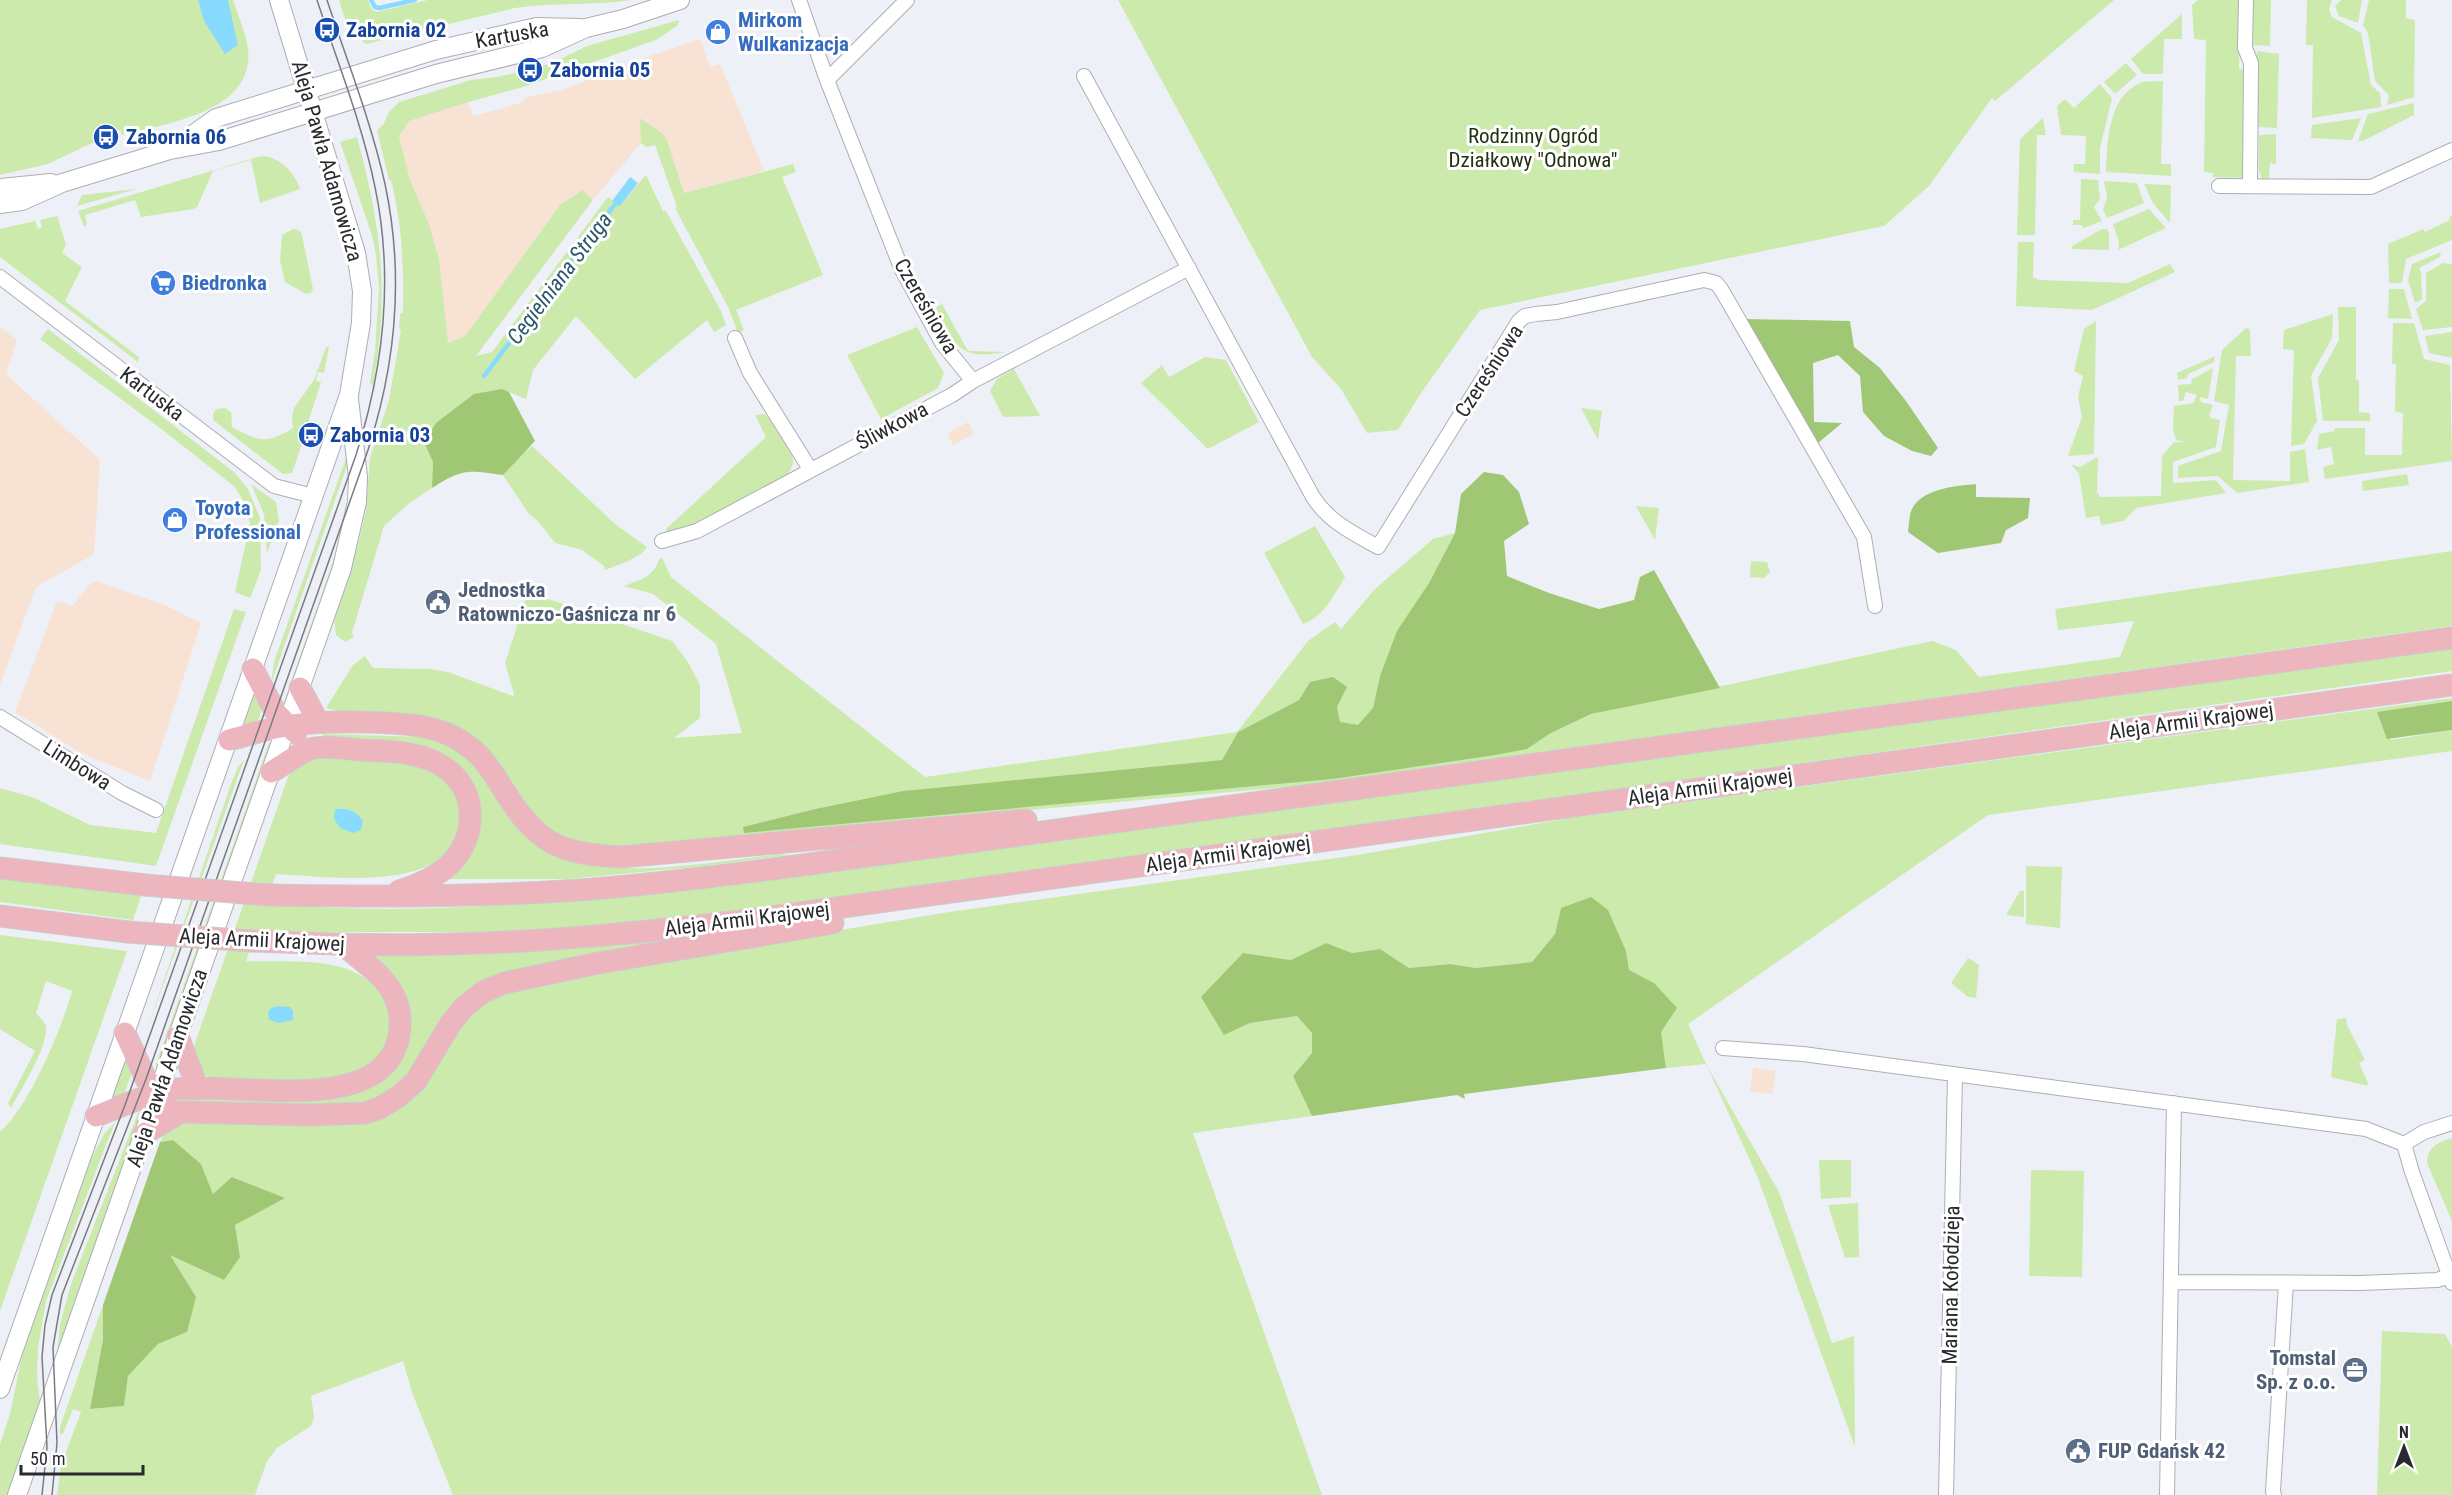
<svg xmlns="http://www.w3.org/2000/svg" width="2452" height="1495" font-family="'Roboto Condensed',sans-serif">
	<rect width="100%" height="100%" fill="#eef0f7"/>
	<path fill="#f7e2d4" d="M700,39l10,28 10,-3 44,107 -80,22 -17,-53 -26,-22v25l-48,57 -12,-10 -21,15 -95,131 -17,7 -9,-84 -10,-35 -19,-44 -11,-44 10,-15 59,-19 5,14 28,-7 21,-7 6,-5 34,-7 74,-29z
		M0,327l17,13 -11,34 94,86 -6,94 -58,33 -36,98z
		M968,422l6,12 -21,11 -6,-11z
		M96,581l71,25 34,17 -51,158 -69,-28 -66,-41 42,-111 16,5 15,-20z
		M1753,1068l23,3 -4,23 -22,-3z"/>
	<path fill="#cceaac" d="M0,0h233c5,16 13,33 15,49 7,64 -83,74 -126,86l-2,-5 -19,5 1,6 -12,3 -42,20 -48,11z
		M339,0h29l4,10 4,2 52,-12h204c-39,6 -78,2 -117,8l-149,36 -3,-2 -3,-8 -8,2 -2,-1z
		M1118,0h996l-119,101 -3,-3 -63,88 -45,40 -404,84 -59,83 -23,37 -31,3 -26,-44 -29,-32z
		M2198,0h42l-1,69 6,1 -2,74 4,2 -1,32 -33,-1v-4l-9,-1 2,-132 -12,-1 -2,-34z
		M2253,0h18l-1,46 -18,-1z
		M2307,0h25l-3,9 3,8 29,16 10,52 9,8 1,14 -69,11 1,-73h-7z
		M2341,0h21l-4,23 -19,-7 -4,-10z
		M2369,0h37v18l9,2 -1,77 -27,8 2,-10 -14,-14 -7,-48 -5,-8z
		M2182,14v25h-18l-1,35h-20l-12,-15z
		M679,20l-1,5 -22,15 -133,47 -55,15 -59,19 -10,15 11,44 19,44 10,35 9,84 17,-7 95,-131 22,-15 11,10 -117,156 16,-4 116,-155 12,9 26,-31 17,36h3l55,100 5,14 -12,7 -7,-12 -72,59 -59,-63 -43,54 -7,29 -24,-10 -78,53 9,20 -1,26 -25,17 -23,21 -32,107 2,4 -9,5 -9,-7 -2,-16 24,-74 8,-35 4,-52 19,-58 12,-70 -2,-2 1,-14 3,-2c1,-44 -1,-88 -12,-132h-2l-12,-50 6,-5 6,-13 10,-10 72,-22 26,-3 18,-4 2,4 20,-6v-4l15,-4 35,-17z
		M2257,51l22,3 -2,74 -18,-1 -3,-3z
		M2126,63l11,12 -22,19 -11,-12z
		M2163,81l-2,83h10v12l-65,-4c1,-28 2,-76 34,-89 6,-3 16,-1 23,-2z
		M2100,84l12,14 -12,50v26l-26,-2v-8h11l1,-28 -25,-1 -4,-29 8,-7 9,9z
		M2414,103v12l-51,26h-5l10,-27z
		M640,118l23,16 4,6 17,53 109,-29 3,8 -14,5 41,98 -87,35 8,20 -6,3 -10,-26 -53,-99 2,-1 -22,-62 -9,2 -5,-4z
		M2043,118l3,17h-9l-2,100h-18l3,-96z
		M2361,118l-9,22 -41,-2 1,-13z
		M2276,134v30l-6,-1 -1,15 -7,1 -3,-9v-35z
		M357,137c24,88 33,156 16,248l-3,-1 5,-33 4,-62 -3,-34 -4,-20 -32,-93z
		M261,156c19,0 34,17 39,33l-40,14 -9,-43 -38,11 -16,36 -4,2 -52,8 -6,-17 -50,15 2,9 -3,3 -6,-16z
		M2081,179l17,1 2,19 -6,8 8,14 -18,7 -3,-3h-8v-5h7z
		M2104,181l33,2 7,20 -37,15 -4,-8 4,-13z
		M2144,184l27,1 -1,38 -17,-20z
		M137,189l-60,17 5,-11z
		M2149,209l17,19 -48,22 1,-8 -6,-18z
		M2452,215v25l-46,19 -4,24h-13l-1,-39 35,-15 2,3 25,-12 -1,-3z
		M57,216l9,28 -4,9 20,14 -17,34 74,56 -1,5 -138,-105v-28l35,-8 3,8 4,-2 -2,-7z
		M293,229l6,1 3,5 11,54 -2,4 -5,1 -21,-12 -5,-22 2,-25z
		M2102,229h5l2,3v18l-37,-1v-3z
		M2018,242h16l-1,35 6,3 89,3 42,-19 5,8 -83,38 -76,-4z
		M2441,252l-1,5 -21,11 2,4 1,27 -7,4 -7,-23 4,-16z
		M2443,263l9,1v63l-29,3 -7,-21 10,-8v-28z
		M2389,289h15l8,30 -24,-1z
		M942,304l26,47 39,1c-46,8 -48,-3 -72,-37l-2,-6z
		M2338,307h18v73h3v32l11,1v8h-47l-5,-43 21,-38z
		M2333,314l-1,24 -21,38 6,45 -13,23 -13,2 3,-96 -11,-1 1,-19z
		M2096,321l-2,133 -26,2 14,-39 -4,-20 5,-21 -9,-5 10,-42z
		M2393,323h21l10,36 26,6 2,96 -127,18 -2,-12 11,-3 -3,-17 -14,3 2,-16 15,-3 1,-3h30v27h37l1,-42 -8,-1 1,-48h-4z
		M917,327l27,46 -6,15 -57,31 -34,-64z
		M2246,328l3,1 1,3 1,24h-15l-3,124 57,1v-29l15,-3 4,33 -72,11 -19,-17 -40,2v-12l43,-15 8,-46 -15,-4 8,-51z
		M48,329l186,143 14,17 12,29 1,52 -11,28 -15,-6 15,-68 -5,-20 -10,-17 -71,-56 -124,-92z
		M2452,332v26l-23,-5 -4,-17z
		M326,347h3l-5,26 -6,-1 -2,9 5,1 -13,41 -4,-1 -5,18 4,1 -11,32 -9,1 -70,-54v-6l3,-5 9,-1 6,4 1,15c26,14 34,18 61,1l-1,-11 2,-9 20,-28z
		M2215,356l-1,6 -26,12 -1,4 -9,2 -1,-7z
		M1205,357l21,3 33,62 -51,27 -67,-66 21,-18 7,12z
		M2213,368l-5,31 -8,-2 1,5 12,3 -4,10 2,3 9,2 -4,27 -43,15v21l43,-3 10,13 -90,15 -12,13 -23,4 -2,-9 -13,2 -7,-44 -8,-10 9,3 18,-10 -1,35 3,5 61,-1 1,-40 12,-14h11l-9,-2 -3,-10 1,-24 19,-3 4,-8 -11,-3 -3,9h-4l-1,-16 13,-1 1,-5z
		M1014,369l26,47 -37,1 -13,-26 7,-12z
		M1581,408l21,3 -4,29z
		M764,414c12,7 30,34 29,49 -1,4 -4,9 -6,13l-111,57 -9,1 -1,-5 100,-92 -11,-22z
		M532,446l83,78 32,23 -6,7 -15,8 -21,8 -1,-4 -22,-16 -27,-7 -17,-22 -9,-7 -26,-39 16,-19z
		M347,455l3,2 -79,227 3,-22z
		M2407,474l2,11 -46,6 -1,-10z
		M251,484l25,18 3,19 -12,32 -3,-39z
		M1636,506l23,2 -4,32z
		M1315,526l30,51c-12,19 -20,39 -42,47l-39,-71z
		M343,533l-6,23 -55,158 -2,-1z
		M1455,533l-75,143 -7,32 -15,18 -18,-3 -3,-16 -27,-25 -11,18 -61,32 -16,28 -319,31 -88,18 -71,18v5l589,-53 194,-30 24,-16 40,-19 341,-73 24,9 23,27 141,-20 14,-36 -76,9 -3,-21 397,-58v75l-1145,159 -698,63 -42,-7 -31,-21 -46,-67 -164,-45 27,-43 12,-9 8,12 56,1 19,3 65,24 1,-2 -9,-31 23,-71 144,49 16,21 12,23v33l-26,20 68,-5 -26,-89 -63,-50 -29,-8c16,-6 30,-9 35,-27l3,-1 9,19 254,200 312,-45 71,-91 27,-19 6,7 34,-40 58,-50z
		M1751,561l16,1 3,10 -6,6 -14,-1z
		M234,609l12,3 -90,254 -156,-22v-56l32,9 58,28 66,8z
		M2452,648v23l-1667,236 -191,20 -88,5h-212l-37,-2 -11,31c47,2 110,-8 138,37 6,9 10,25 6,35 -6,16 -14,32 -30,38 -46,19 -101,9 -150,7 -13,-6 -18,-21 -15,-35l93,-266c4,-7 10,-13 16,-16 23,-10 115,-1 135,14 16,11 22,29 21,48 -6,73 -136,53 -184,51l-11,31c41,1 83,4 124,4 122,-1 243,-14 364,-27z
		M256,688l7,18 -7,20 -15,7z
		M2452,698v3l-74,11 13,28 61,-10v21l-464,64 -300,209 18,40 73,128 53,151 22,-7 1,111 -97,-269 -52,-114 -40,4 -12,-85 -26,-13 -2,-19 -65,-43 -6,26 -23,28 -56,6 -26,-4 -41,4 -29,-19 -28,4 -26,-10 -35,17 -48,-7 -12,14 -7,68 26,-12 47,-7 15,17v20l-19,23 19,40 -119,17 129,362h-869l-40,-100 -10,-34 -92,35 3,21 -3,9 -34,22 -10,13 -12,34h-198l4,-30 20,-53 -8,-3 -10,25h-3v-7l43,-122v35l-13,69 34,-3 4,-30 30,-32 29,-12 -17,-78 70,3 -5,-32 49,-27 -51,-21 -20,17 -12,-30 -28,-24 -13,2 4,-9 21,-12 149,4 37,-4 112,-118 21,-12 124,-26 321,-53 408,-57 213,-37z
		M322,734l104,3 22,7 17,11 93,101c67,25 154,5 224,-2l5,1 -82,11 -138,13h-122c22,-16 36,-36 36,-65 -1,-79 -99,-70 -154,-74z
		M272,742l-114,323 -3,2 114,-324z
		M244,760l-102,284 89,-260 7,-17z
		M2026,866l36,1 -2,61 -34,-4z
		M0,877l141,19 -8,24 -133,-18z
		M2020,891h4v26l-18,-2z
		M0,935l127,16 -127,360v-179c30,-27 61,-102 72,-141l-26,-10 -10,32c2,3 7,7 9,11 7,17 -25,67 -34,84l-3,-5 27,-52 -35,-22z
		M651,942l4,1 -140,27 -32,11 -79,99 -26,19 -22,7 -165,-2 -20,-5v-3l160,1c14,-1 28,-2 40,-9 44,-23 54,-81 20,-117 -7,-7 -15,-11 -23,-16l119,-1z
		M1968,958l11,7 -3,33 -8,-1 -17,-14z
		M2346,1018l1,7 18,35 -6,3 9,20 -1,3 -36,-9 6,-58z
		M128,1053l5,17 -12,32 -13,8z
		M145,1103l-88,253 3,-32 11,-40 70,-179z
		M115,1122l-69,179 -8,47 -1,27 3,28 -32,92h-8v-51l10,-30 12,-59 70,-198 12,-23z
		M2452,1138v83l-25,-58c1,-17 10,-20 25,-25z
		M1819,1160h32v37l-30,2z
		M2031,1170l53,1 -2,106 -53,-1z
		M1858,1203l1,54 -14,1 -17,-53z
		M2382,1331l63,3 7,13v148h-75z"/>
	<path fill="#a0c774" d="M1746,319l104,2 4,26 26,21 26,33 32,47 -7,8 -19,-5 -28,-15 -21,-24 -3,-36 -22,-21 -25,8 1,59 28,1 -24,20z
		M502,389l7,3 26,49 -32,34c-35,-5 -40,-7 -71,13l1,-26 -9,-20 12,-19 38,-29z
		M1484,472l19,3 16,17 10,32 -25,17 3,35 42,17 50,16 35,-9 6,-23 14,-7 66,118 -129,26 -40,19 -24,16 -32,6 -162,24 -589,54 -1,-6 72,-18 88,-18 319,-31 16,-28 61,-32 11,-18 23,-5 14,10 -10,20 3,15 18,3 15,-17 7,-32 17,-45 32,-48 26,-50 6,-39z
		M1976,484v13l54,1 -2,20 -22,12 -5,13 -63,10 -30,-21c1,-6 1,-17 4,-23 11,-21 44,-23 64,-25z
		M2452,701v29l-65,9 -10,-27z
		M1591,897l17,13 18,41 3,19 25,13 23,25 -16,24 5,36 -202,26 1,5 -8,-4 -145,21 -19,-40 19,-23v-20l-15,-17 -47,7 -26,12 -23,-38 42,-44 48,7 35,-17 26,10 28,-4 29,19 41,-4 26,4 56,-6 23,-28 6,-26z
		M173,1140l28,24 12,30 19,-17 53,21 -50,27 5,32 -16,23 -54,-25 26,42 -9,35 -29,12 -30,32 -4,30 -34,3 13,-69v-35l57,-163z"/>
	<path fill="#88dafe" d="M198,0h30l10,45 -13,9 -21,-33z
		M630,177l8,6 -18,23 -8,-5z
		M338,809c10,-1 19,3 25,12l-2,9 -8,3 -13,-5 -6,-9 1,-9z
		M279,1006l11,1 3,4v9l-14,3 -10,-3 -1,-8 3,-4z"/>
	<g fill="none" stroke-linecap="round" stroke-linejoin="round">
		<path stroke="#88dafe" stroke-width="4.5" d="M371,0l4,7 4,1 36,-8
			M484,376l135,-177"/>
		<g stroke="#adaeb5" stroke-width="16">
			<path id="street" d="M799,0l28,80 75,190 40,73 31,38
				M2246,0l-1,48 6,15 -1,123
				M1084,76l229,421c16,25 40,36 65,50l141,-226 6,-5 11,-2 21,-2 147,-32 12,3 5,6 143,248 11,69
				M827,80l80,-80
				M2219,186l152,1 81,-37
				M0,277l274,209 39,10
				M735,338l15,35 60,96
				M662,541l35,-10 255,-136 21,-14 216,-113
				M0,717l122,76 34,17
				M1723,1048l80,6 563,75 38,15
				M2404,1144l8,28 40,111
				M2404,1144l20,-12 28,-9
				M2171,1282l189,1 77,-3 13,-4
				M1946,1495l9,-420
				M2167,1495l7,-392
				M2274,1495l-1,-4 13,-208"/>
		</g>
		<g stroke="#adaeb5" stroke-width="20">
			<path id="secondary" d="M177,146l39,-28 220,-68 101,-23 43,1
				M0,188l51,-5
				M0,204l22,-3 40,-18 108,-33 49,-9 217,-67 106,-26 44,-20 37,-9 57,-19
				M0,1389l349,-994 12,-72 1,-32 -6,-38 -77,-253
				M17,1495l325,-927 15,-66 1,-25 -9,-78"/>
		</g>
		<g stroke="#cccccd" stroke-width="23">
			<path id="primary" d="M253,669l23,44 20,20
				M300,688l18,34
				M229,740c19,-5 38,-11 57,-14 31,-6 126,-6 154,5 9,3 20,9 28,15 17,12 26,29 37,46 32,52 56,62 116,65l405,-37
				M271,772c13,-7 26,-18 39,-23 11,-4 39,0 51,1 29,1 63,1 87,20 29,23 28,63 6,90 -14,16 -36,25 -55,31
				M0,868l145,17
				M269,895c98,2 197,2 295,-4 77,-5 154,-15 231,-25l1657,-228
				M0,916l128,16
				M252,941c66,3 132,5 197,3 98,-2 195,-12 292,-23l1711,-236
				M125,1033l21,46 20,21
				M178,1036l20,53
				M96,1116c24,-9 49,-21 73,-26 59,-11 216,31 230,-55 8,-46 -25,-64 -56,-90
				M144,1134l37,-22 128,3 56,-2 15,-5 19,-12 17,-15 35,-58 14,-17 18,-14 21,-9 89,-19 240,-41"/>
		</g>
		<use href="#street" stroke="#fff" stroke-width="14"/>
		<use href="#secondary" stroke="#fff" stroke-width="18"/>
		<use href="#primary" stroke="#edb5be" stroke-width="21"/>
		<path stroke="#797b7f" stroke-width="1.5" d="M42,1495l5,-48 -5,-90 3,-32 7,-30 73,-190 231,-650c28,-88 38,-177 19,-268 -13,-64 -38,-126 -58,-187
			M52,1495l5,-52 -4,-96 9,-52 84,-216 222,-629c28,-86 36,-177 17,-266 -14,-63 -38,-123 -58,-184"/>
		<g stroke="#cccccd" stroke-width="23" stroke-linecap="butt">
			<path id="primary-bridge" d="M145,885l124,10
				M128,932l124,9"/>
		</g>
		<use href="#primary-bridge" stroke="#edb5be" stroke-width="21"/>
	</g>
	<defs>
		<g id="bus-disc" transform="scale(1.35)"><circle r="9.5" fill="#1a4fb4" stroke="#fff"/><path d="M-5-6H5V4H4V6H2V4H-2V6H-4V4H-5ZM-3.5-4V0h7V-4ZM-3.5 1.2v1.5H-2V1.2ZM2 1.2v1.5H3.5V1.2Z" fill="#fff"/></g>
		<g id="shop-disc" transform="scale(1.35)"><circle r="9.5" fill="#3f7fe0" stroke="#fff"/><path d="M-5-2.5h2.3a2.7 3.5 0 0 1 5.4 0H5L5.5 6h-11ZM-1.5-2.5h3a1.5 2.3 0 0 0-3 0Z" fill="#fff"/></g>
		<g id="supermarket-disc" transform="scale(1.35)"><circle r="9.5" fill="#3f7fe0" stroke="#fff"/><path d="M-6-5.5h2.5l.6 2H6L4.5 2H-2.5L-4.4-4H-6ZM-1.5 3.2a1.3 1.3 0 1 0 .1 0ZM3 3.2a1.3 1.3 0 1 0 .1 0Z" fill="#fff"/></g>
		<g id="civic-disc" transform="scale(1.35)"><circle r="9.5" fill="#5c6f8a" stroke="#fff"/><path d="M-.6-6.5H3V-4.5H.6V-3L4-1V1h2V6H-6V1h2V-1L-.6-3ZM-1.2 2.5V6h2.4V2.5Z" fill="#fff"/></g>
		<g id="office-disc" transform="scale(1.35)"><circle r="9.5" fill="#5c6f8a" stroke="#fff"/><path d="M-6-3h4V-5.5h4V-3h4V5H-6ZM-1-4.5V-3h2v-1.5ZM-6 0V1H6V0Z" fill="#fff"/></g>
	</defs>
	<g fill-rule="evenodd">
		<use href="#bus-disc" x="327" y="30"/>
		<use href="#shop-disc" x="718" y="32"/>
		<use href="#bus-disc" x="530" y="70"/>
		<use href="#bus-disc" x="106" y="137"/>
		<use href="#supermarket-disc" x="163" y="283"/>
		<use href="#bus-disc" x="311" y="435"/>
		<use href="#shop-disc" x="175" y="520"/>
		<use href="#civic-disc" x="438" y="602"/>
		<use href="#office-disc" x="2355" y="1370"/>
		<use href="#civic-disc" x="2078" y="1451"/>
	</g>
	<g text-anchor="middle" stroke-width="6" stroke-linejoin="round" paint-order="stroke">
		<g font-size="21" font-weight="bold" fill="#366cbe" stroke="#fff" text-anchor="start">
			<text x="738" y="27">Mirkom<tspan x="738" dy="24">Wulkanizacja</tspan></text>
			<text x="182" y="290">Biedronka</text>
			<text x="195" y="515">Toyota<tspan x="195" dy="24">Professional</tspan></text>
		</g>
		<g font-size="21" font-weight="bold" fill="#164399" stroke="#fff" text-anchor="start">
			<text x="346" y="37">Zabornia 02</text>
			<text x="550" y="77">Zabornia 05</text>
			<text x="126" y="144">Zabornia 06</text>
			<text x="330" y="442">Zabornia 03</text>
		</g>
		<g font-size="21" fill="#292a2d" stroke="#fff">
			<text transform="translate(512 35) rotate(-10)" y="7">Kartuska</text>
			<text transform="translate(327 161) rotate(74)" y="7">Aleja Pawła Adamowicza</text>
			<text transform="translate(926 306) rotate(60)" y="7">Czereśniowa</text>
			<text transform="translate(1489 371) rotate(-57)" y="7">Czereśniowa</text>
			<text transform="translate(152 394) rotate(37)" y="7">Kartuska</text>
			<text transform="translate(892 426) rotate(-28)" y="7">Śliwkowa</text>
			<text transform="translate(2191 721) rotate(-8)" y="7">Aleja Armii Krajowej</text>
			<text transform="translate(77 765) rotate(32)" y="7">Limbowa</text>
			<text transform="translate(1710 787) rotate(-8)" y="7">Aleja Armii Krajowej</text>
			<text transform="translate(1228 854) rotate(-8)" y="7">Aleja Armii Krajowej</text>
			<text transform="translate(747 919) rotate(-7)" y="7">Aleja Armii Krajowej</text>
			<text transform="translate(262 940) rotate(3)" y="7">Aleja Armii Krajowej</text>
			<text transform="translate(167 1068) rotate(-71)" y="7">Aleja Pawła Adamowicza</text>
			<text transform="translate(1951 1285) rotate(-89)" y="7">Mariana Kołodzieja</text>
		</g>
		<g font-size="21" fill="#233210" stroke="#fff">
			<text x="1533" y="143">Rodzinny Ogród<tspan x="1533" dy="24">Działkowy "Odnowa"</tspan></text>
		</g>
		<g font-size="21" font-weight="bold" fill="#4e5e75" stroke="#fff" text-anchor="start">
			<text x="458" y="597">Jednostka<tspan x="458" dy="24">Ratowniczo-Gaśnicza nr 6</tspan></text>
			<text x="2336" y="1365" text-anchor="end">Tomstal<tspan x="2336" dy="24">Sp. z o.o.</tspan></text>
			<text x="2098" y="1458">FUP Gdańsk 42</text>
		</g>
		<g font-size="22" font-style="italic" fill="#2b586c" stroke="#fff">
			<text transform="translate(559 278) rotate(-53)" y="8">Cegielniana Struga</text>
		</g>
	</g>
	<g transform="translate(2404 1447)" stroke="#ffffff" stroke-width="4.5" paint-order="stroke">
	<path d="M0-4.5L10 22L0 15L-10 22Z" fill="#292a2d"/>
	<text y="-9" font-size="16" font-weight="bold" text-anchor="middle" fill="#292a2d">N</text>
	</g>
	<path d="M21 1465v9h122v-9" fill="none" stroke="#292a2d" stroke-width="3"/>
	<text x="30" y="1465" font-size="18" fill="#292a2d" stroke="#ffffff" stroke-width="4.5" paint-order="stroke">50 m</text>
</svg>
